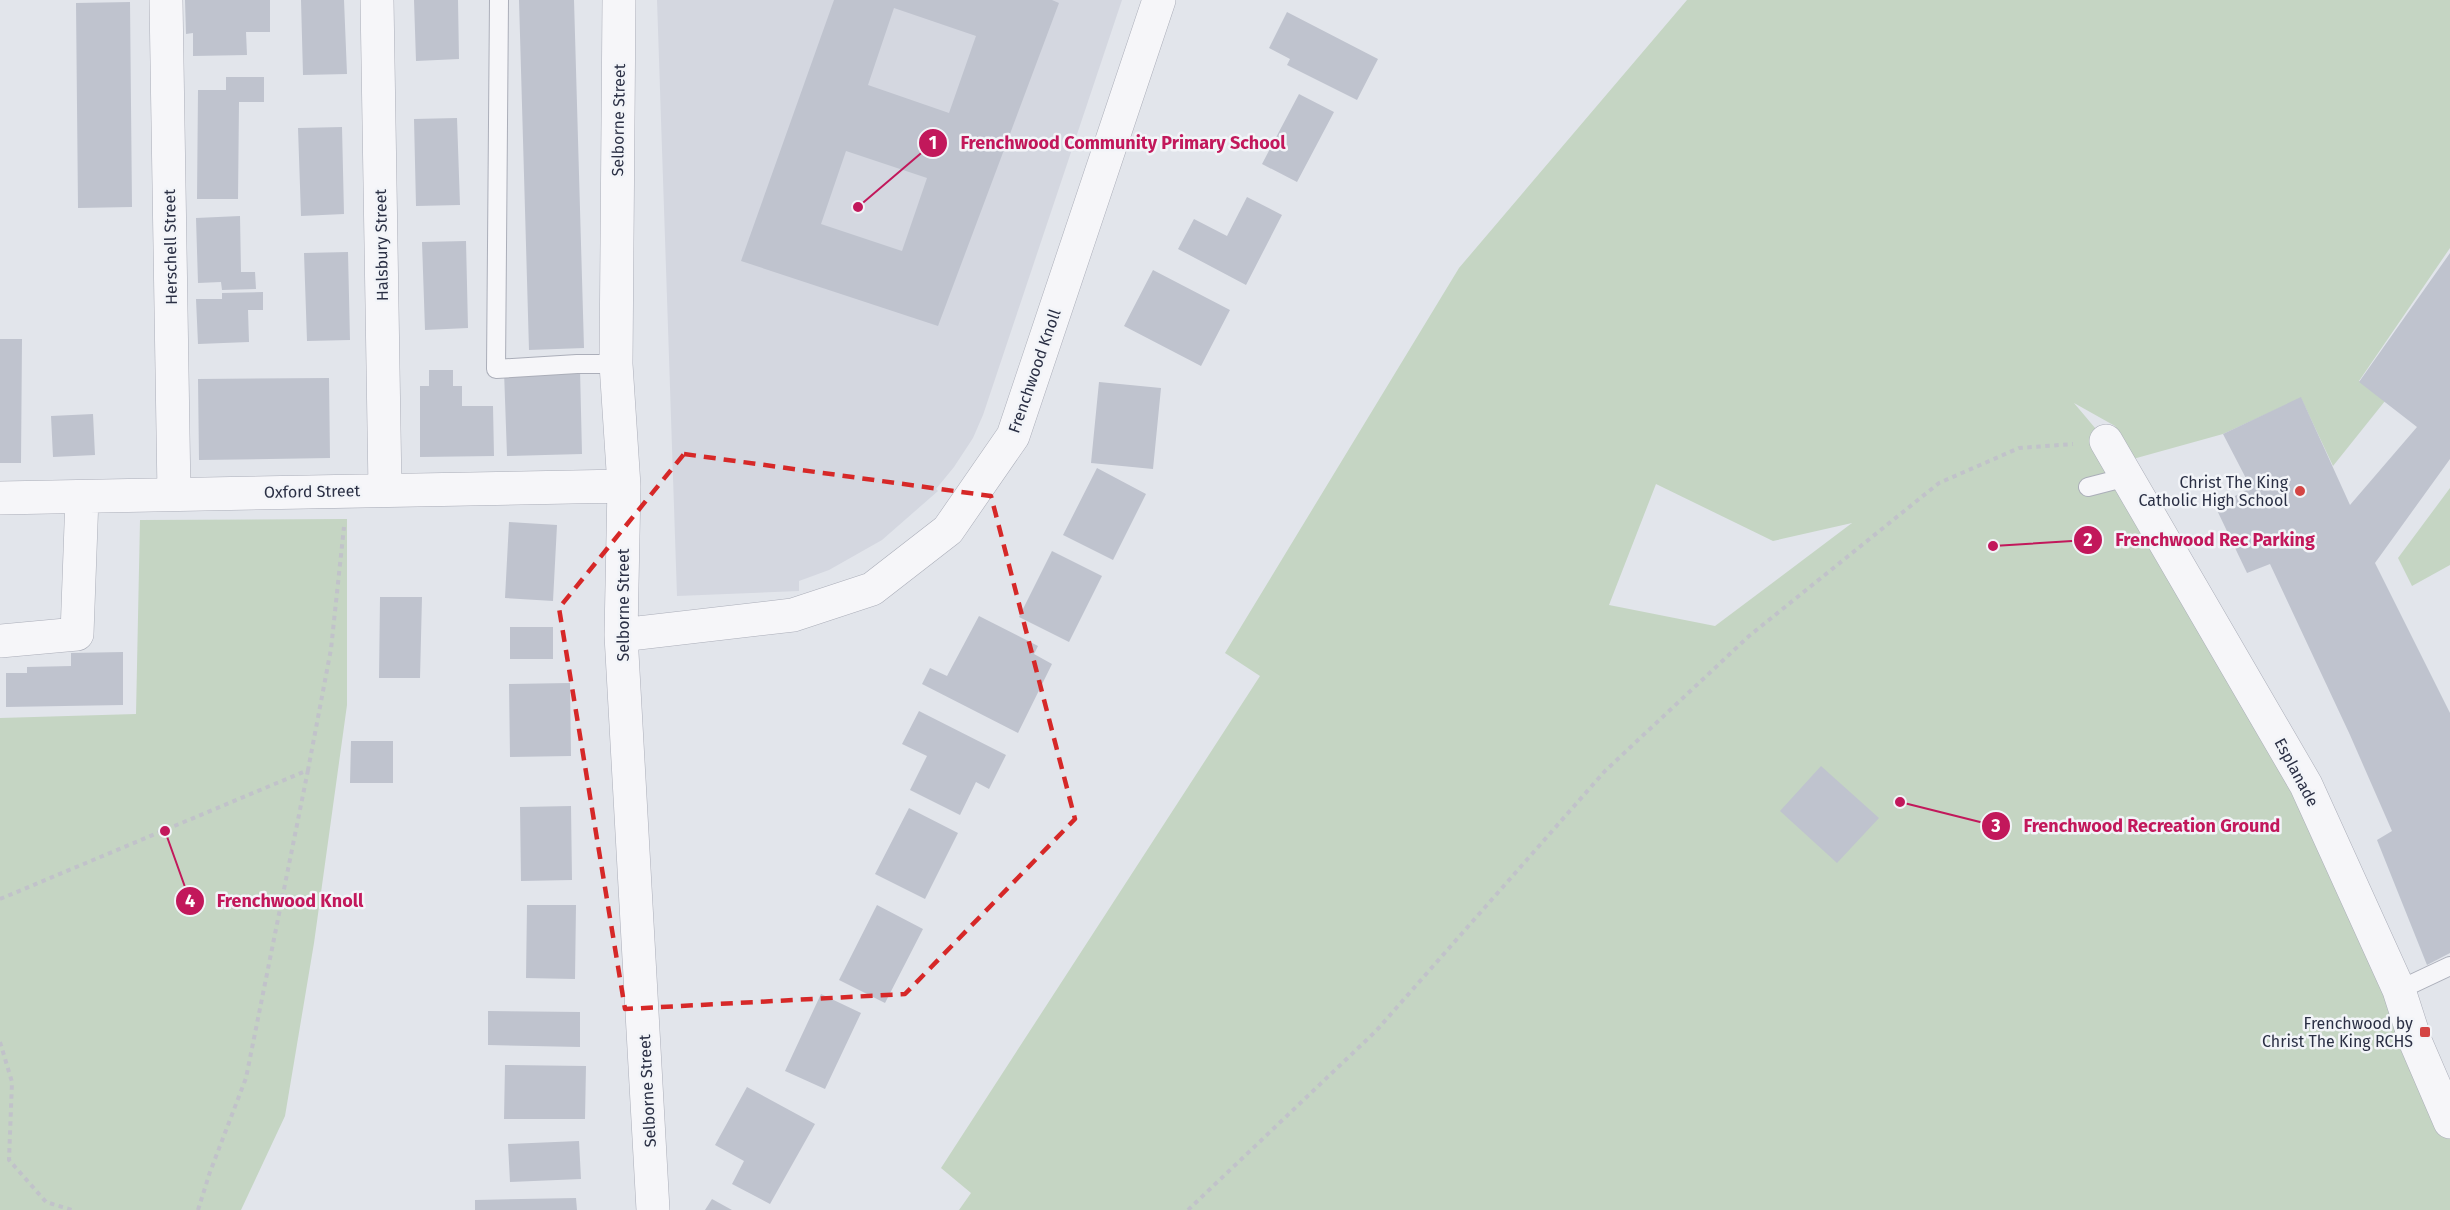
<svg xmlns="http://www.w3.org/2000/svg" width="2450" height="1210" font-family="'Fira Sans',sans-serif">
	<rect width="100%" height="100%" fill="#e2e5eb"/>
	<path fill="#d4d7e0" d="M657,0h465l-139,415 -10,23 -19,29 -18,22 2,2 -56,49 -53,30 -30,11v10l-122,5z"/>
	<path fill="#c5d5c3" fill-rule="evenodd" d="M1687,0h763v248l-91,133 26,20 -52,65 -32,-68 -78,36 -90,25 -18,-33 -41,-23 32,38 215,379 129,302v88h-1491l12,-17 -30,-25 319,-492 -35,-23 234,-385zM1656,484l117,57 79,-18 -137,103 -106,-21z
		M2450,488v77l-38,21 -14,-28z
		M347,519v186l-33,238 -29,173 -44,94h-241v-492l136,-4 4,-194z"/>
	<path fill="#bfc3ce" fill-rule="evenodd" d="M185,0h85v32h-24l1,23 -54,1v-23l-7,1z
		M301,0h43l3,74 -44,1z
		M414,0h44l1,59 -43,2z
		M519,0h55l10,348 -55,2z
		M834,0h218l7,3 -121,323 -197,-65zM894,8l82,28 -27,77 -81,-28zM846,151l81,27 -25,73 -81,-27z
		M130,2l2,205 -54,1 -2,-205z
		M1287,12l91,47 -21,41 -70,-35 3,-6 -21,-11z
		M226,77h38v25h-25l-1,97h-41l1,-109h28z
		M1299,94l35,18 -37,70 -35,-18z
		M457,118l3,87 -44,1 -2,-87z
		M342,127l2,87 -43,2 -3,-88z
		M1247,197l35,18 -36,70 -68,-36 16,-30 33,17z
		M240,216l1,56h14l1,17 -34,1 -1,-8 -23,1 -2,-65z
		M466,241l2,87 -43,2 -3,-88z
		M348,252l2,88 -43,1 -3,-88z
		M2450,253v206l-75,104 75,150v240l-23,12 -50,-125 15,-9 -42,-96 -80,-171 -23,9 -32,-67 36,-18 -28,-54 78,-37 49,108 67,-78 -58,-45z
		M1153,270l77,40 -29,56 -77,-40z
		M263,292v18h-15l1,32 -51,2 -2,-45h26v-6z
		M0,339h22l-1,124h-21z
		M580,369l2,85 -75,2 -3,-85z
		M429,370h24v16h9v20h31l1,50 -74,1v-71h9z
		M329,378l1,80 -131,2 -1,-81z
		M1099,382l62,6 -8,81 -62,-6z
		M93,414l2,41 -42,2 -2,-41z
		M1097,468l49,26 -33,66 -50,-25z
		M509,522l48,3 -4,76 -48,-3z
		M1052,551l50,25 -33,66 -50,-25z
		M380,597h42l-2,81h-41z
		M979,616l59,30 -4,8 18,10 -34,69 -96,-49 8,-16 17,8z
		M510,627h43v32h-43z
		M123,652v53l-117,2v-34h21v-6l44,-1v-13z
		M570,683l1,73 -61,1 -1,-73z
		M919,711l87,44 -17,34 -13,-7 -16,33 -50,-25 17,-34 -25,-12z
		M351,741h42v42h-43z
		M1821,766l58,52 -42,45 -57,-52z
		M571,806l1,74 -51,1 -1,-74z
		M909,808l49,25 -33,66 -50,-25z
		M527,905h49l-1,74 -49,-1z
		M877,905l46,24 -38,74 -46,-23z
		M821,994l40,19 -36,76 -40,-18z
		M488,1011l92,1v35l-92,-2z
		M505,1065l81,1 -1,53h-81z
		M747,1087l68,37 -45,80 -38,-20 12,-23 -29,-16z
		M579,1141l2,38 -71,3 -2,-38z
		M576,1198l1,12h-102v-10z
		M712,1199l20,11h-27z"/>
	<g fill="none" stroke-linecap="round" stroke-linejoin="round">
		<g stroke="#abaeb9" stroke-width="20">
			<path id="lane" d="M499,0l-3,369 81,-5h39
				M2088,487l39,-10
				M2399,990l51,-24"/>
		</g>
		<g stroke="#abaeb9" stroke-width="34">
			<path id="street" d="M166,0l8,494
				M377,0l8,489
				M619,0l-3,364 8,122 -3,149 32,575
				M2106,441l200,344 93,205 17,53 34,79
				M0,498l624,-12
				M621,635l172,-20 79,-26 76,-59 65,-94 146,-436
				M0,641l77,-7 5,-137"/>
		</g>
		<path stroke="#c1c2ca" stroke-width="4" stroke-dasharray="4.5 4.5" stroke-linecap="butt" d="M0,899l308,-129 23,-121 13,-122
			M0,1042l12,40 -3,78 37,42 26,8
			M198,1210l12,-38 36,-94 62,-308
			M1188,1210l188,-179 229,-260 144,-135 190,-153 80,-35 54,-4"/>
		<use href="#lane" stroke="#f6f6f9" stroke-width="18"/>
		<use href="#street" stroke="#f6f6f9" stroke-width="33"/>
	</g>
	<path fill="none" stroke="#d62828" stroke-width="4.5" stroke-dasharray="12 8" stroke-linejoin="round" d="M684,454l307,42 84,323 -170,175 -280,15 -66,-401z"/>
	<g fill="#d44544" stroke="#f2f4f8" stroke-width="2">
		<circle cx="2300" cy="491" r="6"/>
		<rect x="2419" y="1026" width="12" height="12" rx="3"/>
	</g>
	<g text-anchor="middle" stroke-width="5" stroke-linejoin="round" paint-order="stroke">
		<g font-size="16" fill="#2a2f44" stroke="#f2f4f8">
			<text transform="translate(618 120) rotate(-89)" y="6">Selborne Street</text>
			<text transform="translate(381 245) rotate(-91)" y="6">Halsbury Street</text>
			<text transform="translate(170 247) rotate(-91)" y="6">Herschell Street</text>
			<text transform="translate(1034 371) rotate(-71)" y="6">Frenchwood Knoll</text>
			<text transform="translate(312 491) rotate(-1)" y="6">Oxford Street</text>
			<text transform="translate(623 605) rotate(-90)" y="6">Selborne Street</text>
			<text transform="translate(2297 772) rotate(62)" y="6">Esplanade</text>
			<text transform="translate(647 1091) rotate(-93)" y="6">Selborne Street</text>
		</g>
		<g font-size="16" fill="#2a2f44" stroke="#f2f4f8" text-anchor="end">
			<text x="2288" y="488">Christ The King<tspan x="2288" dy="18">Catholic High School</tspan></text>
			<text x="2413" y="1029">Frenchwood by<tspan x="2413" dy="18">Christ The King RCHS</tspan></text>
		</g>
	</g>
	<path fill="none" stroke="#c2185b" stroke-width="2" d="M858 207L933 143M1993 546L2088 540M1900 802L1996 826M165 831L190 901"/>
	<g fill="#c2185b" stroke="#f2f4f8" stroke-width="2">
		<circle cx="858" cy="207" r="6"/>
		<circle cx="1993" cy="546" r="6"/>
		<circle cx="1900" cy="802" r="6"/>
		<circle cx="165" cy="831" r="6"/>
		<circle cx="933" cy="143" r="15"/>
		<circle cx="2088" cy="540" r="15"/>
		<circle cx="1996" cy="826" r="15"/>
		<circle cx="190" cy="901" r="15"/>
	</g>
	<g font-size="18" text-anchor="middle" font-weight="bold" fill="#fff">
		<text x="933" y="149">1</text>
		<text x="2088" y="546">2</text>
		<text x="1996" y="832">3</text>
		<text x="190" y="907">4</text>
	</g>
	<g font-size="18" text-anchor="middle" font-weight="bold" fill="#c2185b" stroke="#f2f4f8" stroke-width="5" stroke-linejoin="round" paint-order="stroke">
		<text x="1123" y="149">Frenchwood Community Primary School</text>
		<text x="2215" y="546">Frenchwood Rec Parking</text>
		<text x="2152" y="832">Frenchwood Recreation Ground</text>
		<text x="290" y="907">Frenchwood Knoll</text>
	</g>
</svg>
